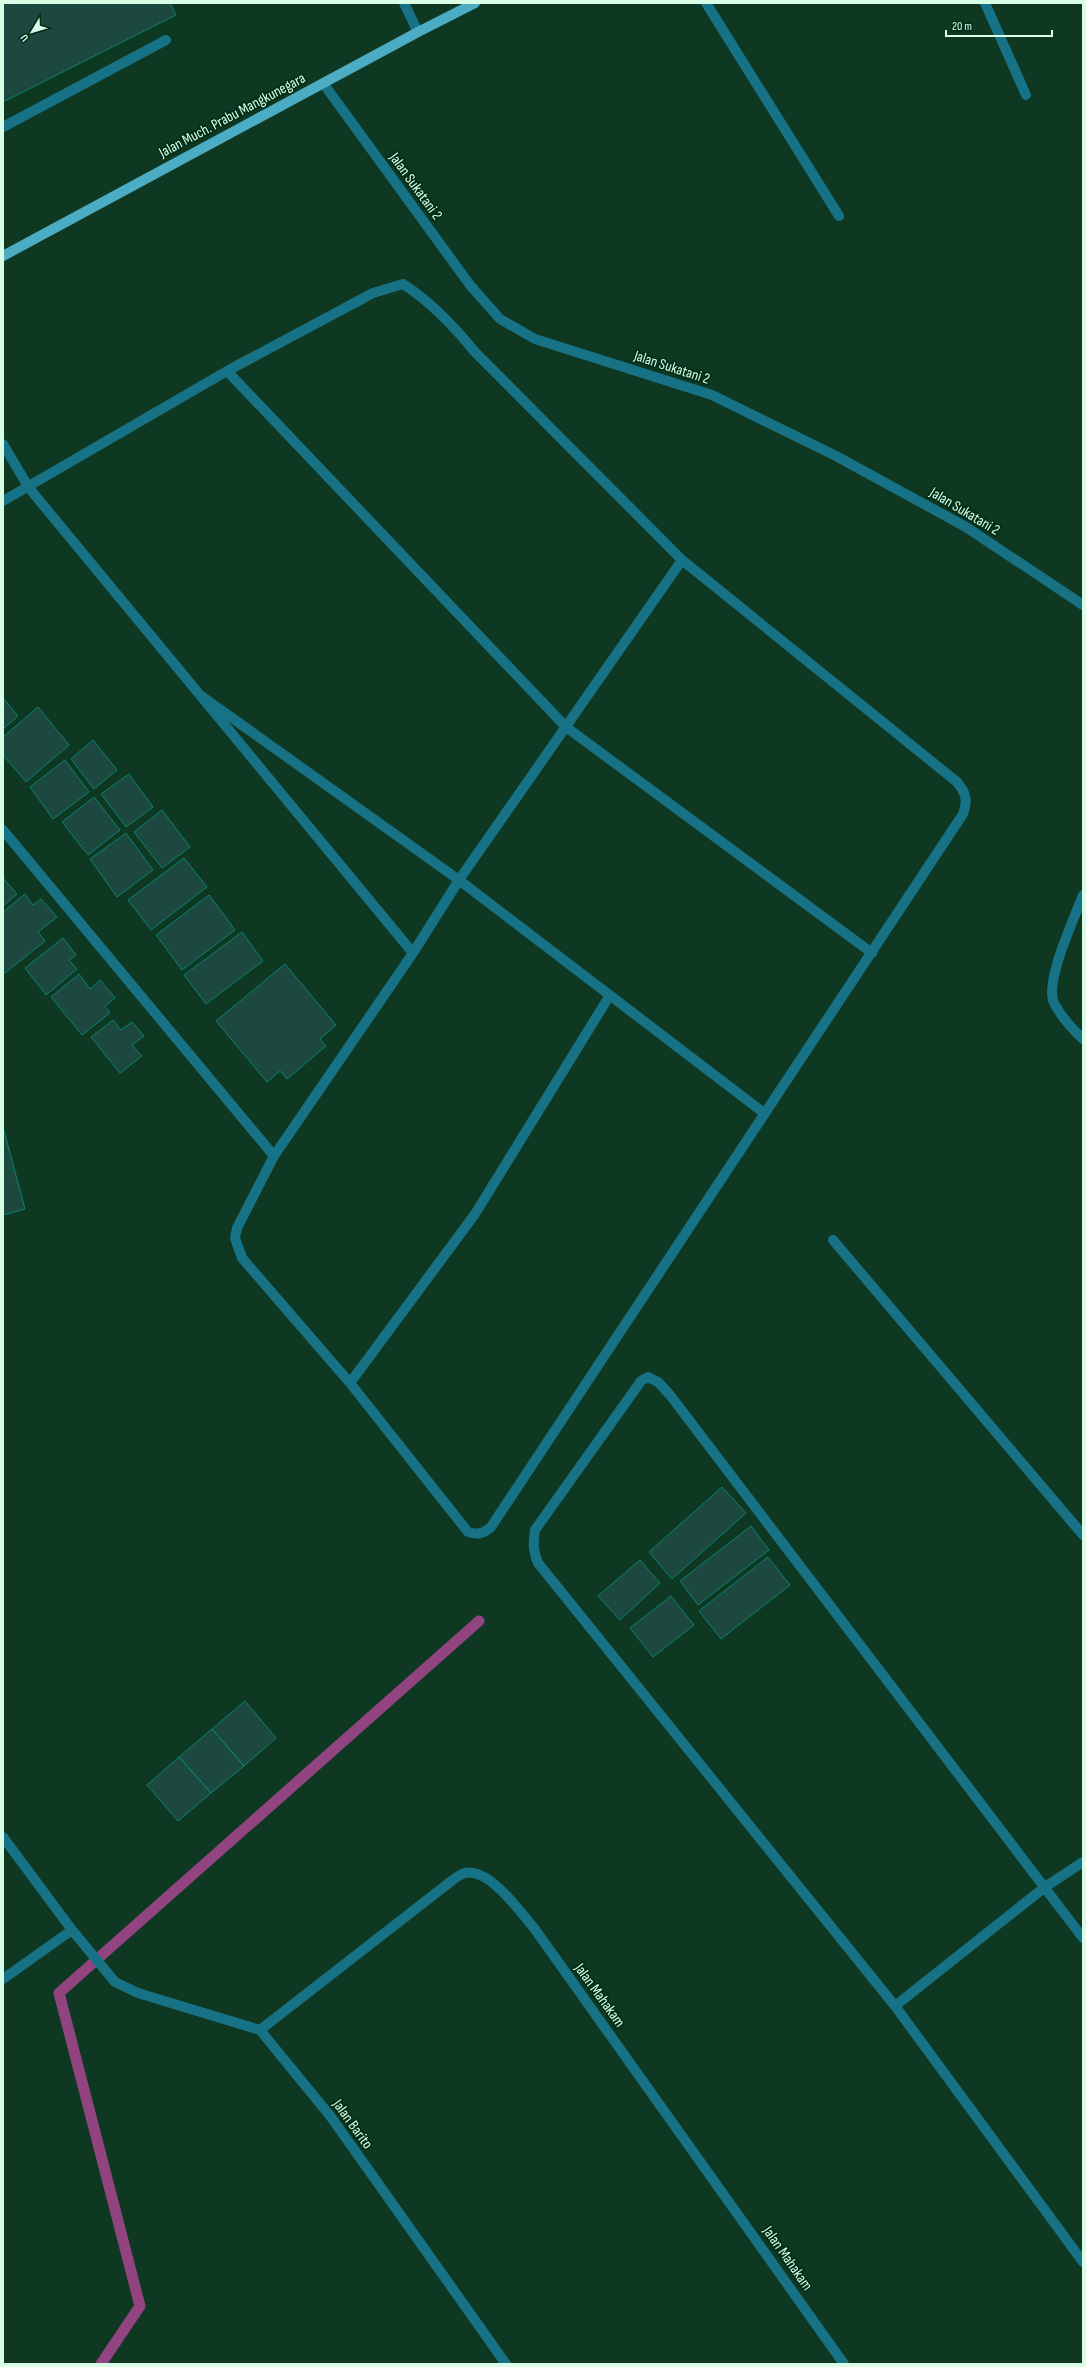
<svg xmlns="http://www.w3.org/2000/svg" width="1086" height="2367" font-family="'Sofia Sans Condensed',sans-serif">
	<rect width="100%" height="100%" fill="#0e3822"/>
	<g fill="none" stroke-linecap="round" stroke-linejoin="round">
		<path stroke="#91447f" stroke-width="11" d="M101,2364l39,-58 -81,-313 420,-372"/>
	</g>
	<path fill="#1c483f" stroke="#078470" d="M3,3h167l6,12 -173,87z
		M3,698l15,18 -15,13z
		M38,707l31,38 -43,37 -23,-27v-18z
		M93,740l24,30 -23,19 -23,-30z
		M65,760l24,32 -36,27 -23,-32z
		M129,774l24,33 -27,20 -25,-33z
		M94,797l26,33 -32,25 -26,-33z
		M162,810l28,37 -28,21 -28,-36z
		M126,833l27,37 -36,27 -27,-38z
		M184,858l23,29 -56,43 -23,-30z
		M3,878l14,16 -14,12z
		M25,894l8,11 8,-6 16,18 -19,15 7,9 -40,32 -2,-2v-59z
		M209,895l26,35 -53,40 -26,-35z
		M242,932l21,29 -57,43 -22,-29z
		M63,938l13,17 -7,5 8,9 -31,26 -21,-27z
		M285,964l51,61 -16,14 6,7 -39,33 -7,-8 -13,11 -51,-61z
		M79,974l11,15 10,-9 15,18 -10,8 5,7 -28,22 -31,-38z
		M113,1020l8,10 11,-8 12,14 -12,9 10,11 -22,17 -29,-36z
		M3,1127l22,82 -22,6z
		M722,1487l24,26 -74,66 -23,-27z
		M751,1526l18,24 -71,55 -18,-24z
		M768,1557l22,28 -69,54 -22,-28z
		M640,1560l20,23 -40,37 -22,-24z
		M671,1596l23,29 -41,32 -23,-29z
		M245,1701l31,37 -32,28 -32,-37z
		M212,1729l32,37 -33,27 -32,-36z
		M179,1757l32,36 -33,28 -31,-36z"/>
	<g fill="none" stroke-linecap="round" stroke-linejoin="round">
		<path stroke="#177286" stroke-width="10" d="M404,3l14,29
			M706,3l133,213
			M985,3l41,92
			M323,83l147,202 30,34 35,20 177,56 124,61 130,71 117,78
			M3,127l163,-87
			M227,371l339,356 306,226
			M3,444l26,44 384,465
			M3,501l224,-130 146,-78 30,-9c28,18 50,41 71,67l208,209
			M682,560l275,222c9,11 11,18 6,32l-472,713c-8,7 -13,8 -23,5l-118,-149 -108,-125 -7,-20 2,-10 37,-72 139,-203 46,-73z
			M200,695l259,185 305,233
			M3,830l271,326
			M1083,895c-8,22 -39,87 -29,108 7,13 18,26 29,36
			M833,1240l250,295
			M350,1383l125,-169 135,-219
			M3,1837l69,93 43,52 23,11 122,37 71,87 175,247
			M1083,1938l-413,-543 -12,-13 -10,-5 -7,4 -106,149c-2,13 -2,21 3,33l357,443 188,256
			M3,1979l69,-49
			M895,2006l150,-119 38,-25
			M260,2030l194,-151c3,-2 7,-5 11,-6 25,-5 55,39 69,55l310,436"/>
		<path stroke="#4bacc4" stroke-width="10" d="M3,256l415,-224 57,-29"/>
	</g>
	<g text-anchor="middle" stroke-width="3.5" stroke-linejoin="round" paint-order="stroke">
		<g font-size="15" fill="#d8fee5" stroke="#022d19">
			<text transform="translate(232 115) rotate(-28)" y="5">Jalan Much. Prabu Mangkunegara</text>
			<text transform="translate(416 186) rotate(54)" y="5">Jalan Sukatani 2</text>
			<text transform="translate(672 367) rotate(18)" y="5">Jalan Sukatani 2</text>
			<text transform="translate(965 511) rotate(31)" y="5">Jalan Sukatani 2</text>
			<text transform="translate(600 1995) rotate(54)" y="5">Jalan Mahakam</text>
			<text transform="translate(353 2124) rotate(54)" y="5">Jalan Barito</text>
			<text transform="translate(788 2258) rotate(55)" y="5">Jalan Mahakam</text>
		</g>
	</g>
	<rect width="1086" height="2367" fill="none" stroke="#d8fee5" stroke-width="8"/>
	<g transform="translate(32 32) rotate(232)" stroke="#022d19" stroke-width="3" paint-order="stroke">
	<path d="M0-3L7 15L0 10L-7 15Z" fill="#d8fee5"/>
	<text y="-6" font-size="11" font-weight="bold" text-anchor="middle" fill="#d8fee5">U</text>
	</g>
	<path d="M946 30v6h106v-6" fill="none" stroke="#d8fee5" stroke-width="2"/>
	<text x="952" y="30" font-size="12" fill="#d8fee5" stroke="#022d19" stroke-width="3" paint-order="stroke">20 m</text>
</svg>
